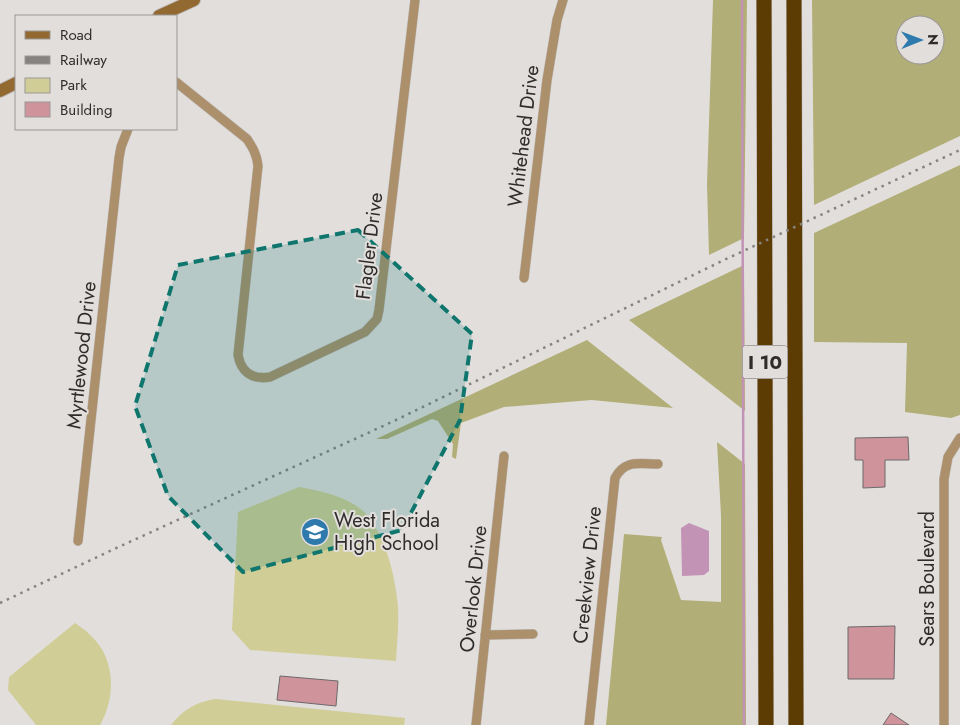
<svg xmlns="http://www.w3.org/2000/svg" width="960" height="725" font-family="Jost,sans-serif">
	<rect width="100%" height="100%" fill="#e2dedc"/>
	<path fill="#d0cd96" d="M299,487c22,4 47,9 64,24 22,20 33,68 35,96 1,18 -1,36 -2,54l-146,-11 -18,-20 6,-118z
		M75,623c5,4 11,7 15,12 26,23 26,62 10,90h-64l-28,-35 1,-13z
		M216,699l189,19 -1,7h-233c13,-16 25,-23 45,-26z"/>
	<path fill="#b2ae77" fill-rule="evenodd" d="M713,0h34l-3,238 -35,17 -2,-71z
		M812,0h148v136l-146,69zM905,25h30v30h-30z
		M960,165v250l-9,3 -46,-6 2,-69 -93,-1v-109z
		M744,265l1,146 -116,-91z
		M587,340l86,68 -81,-8 -88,7 -43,16 -5,36 -4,-2 1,-13 -15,-23 -6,-2 -45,20h-11z
		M717,442l28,22 1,261h-140l18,-191 38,3 -1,3 20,60 40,2v-87z"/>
	<path fill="#c393b5" d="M689,523l20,8v40l-5,4 -22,1 -1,-48z"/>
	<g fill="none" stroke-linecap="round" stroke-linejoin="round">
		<path stroke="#c393b5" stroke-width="2.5" d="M742,0l2,725"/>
	</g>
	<path fill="#cf939c" stroke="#6d6969" d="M908,437l1,23h-24v27l-22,1v-28h-8v-22z
		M895,626l-1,53h-46v-52z
		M280,676l58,5 -2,25 -59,-6z
		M891,713l18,12h-26z"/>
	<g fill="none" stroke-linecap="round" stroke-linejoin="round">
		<g stroke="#bebbb9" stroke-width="10">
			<path id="street" d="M176,82l71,57c6,9 10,16 11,27l-20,189c3,17 14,25 32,22l95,-45 12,-13 2,-9 36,-310
				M524,278l23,-198 10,-60 6,-20
				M78,541l41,-383 2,-11 7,-18
				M485,635l48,-1
				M476,725l28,-269
				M589,725l26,-247c10,-19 25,-14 43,-14
				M944,725v-246l4,-22 12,-19"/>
		</g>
		<g stroke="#bebbb9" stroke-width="14">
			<path id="secondary" d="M159,16l35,-16
				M0,91l16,-8"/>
		</g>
		<g stroke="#bebbb9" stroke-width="16">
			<path id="highway" d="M764,0l2,725
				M794,0l2,725"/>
		</g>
		<use href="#street" stroke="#ac906c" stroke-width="9"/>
		<use href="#secondary" stroke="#926930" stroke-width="12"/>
		<use href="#highway" stroke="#5d3c04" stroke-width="15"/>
		<path stroke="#868381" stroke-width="2.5" stroke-dasharray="2.5 5" stroke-linecap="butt" d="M0,603l112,-53 282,-129 330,-161 236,-110"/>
	</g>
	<path fill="#0f766e" fill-opacity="0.2" stroke="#0f766e" stroke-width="4" stroke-dasharray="10 6" stroke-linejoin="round" d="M358,230l114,104 -12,86 -58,110 -159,42 -75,-76 -33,-90 43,-141z"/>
	<defs>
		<g id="school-disc" transform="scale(1.4375)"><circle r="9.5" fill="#2e7aad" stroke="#e2dedc"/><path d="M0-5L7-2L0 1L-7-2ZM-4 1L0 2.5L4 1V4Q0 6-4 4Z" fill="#fff"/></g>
	</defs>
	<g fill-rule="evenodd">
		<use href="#school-disc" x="315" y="532"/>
	</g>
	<g text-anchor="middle" stroke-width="4" stroke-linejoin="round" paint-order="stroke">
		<rect fill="#e2dedc" stroke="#656261" stroke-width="1" x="742.5" y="345.5" width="45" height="33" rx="4"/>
		<g font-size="19" font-weight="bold" fill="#2f2d2c">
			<text x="765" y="369">I 10</text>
		</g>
		<g font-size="20" fill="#2f2d2c" stroke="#e2dedc">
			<text transform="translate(523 136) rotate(-83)" y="7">Whitehead Drive</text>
			<text transform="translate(369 246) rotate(-83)" y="7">Flagler Drive</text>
			<text transform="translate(81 355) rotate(-84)" y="7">Myrtlewood Drive</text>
			<text transform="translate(587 575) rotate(-84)" y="7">Creekview Drive</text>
			<text transform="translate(927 579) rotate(-90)" y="7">Sears Boulevard</text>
			<text transform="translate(473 589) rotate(-84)" y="7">Overlook Drive</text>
		</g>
		<g font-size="20" fill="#2f2d2c" stroke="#e2dedc" text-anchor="start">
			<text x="334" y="527">West Florida<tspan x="334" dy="23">High School</tspan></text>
		</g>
	</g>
	<rect x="15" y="15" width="162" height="115" fill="#e2dedc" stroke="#9a9796"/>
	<rect x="25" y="31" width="25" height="8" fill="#926930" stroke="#9a9796"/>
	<text x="60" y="40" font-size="15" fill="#2f2d2c">Road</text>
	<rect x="25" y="56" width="25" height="8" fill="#868381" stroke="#9a9796"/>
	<text x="60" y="65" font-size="15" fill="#2f2d2c">Railway</text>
	<rect x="25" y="78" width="25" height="15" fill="#d0cd96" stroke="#9a9796"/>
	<text x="60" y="90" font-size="15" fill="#2f2d2c">Park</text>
	<rect x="25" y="102" width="25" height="15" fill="#cf939c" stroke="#9a9796"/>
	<text x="60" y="115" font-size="15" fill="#2f2d2c">Building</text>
	<g transform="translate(920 40) rotate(89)"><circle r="24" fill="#e2dedc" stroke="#9a9796"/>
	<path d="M0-4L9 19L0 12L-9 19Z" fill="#2e7aad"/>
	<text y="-8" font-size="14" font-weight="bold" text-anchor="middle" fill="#2f2d2c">N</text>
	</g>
</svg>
